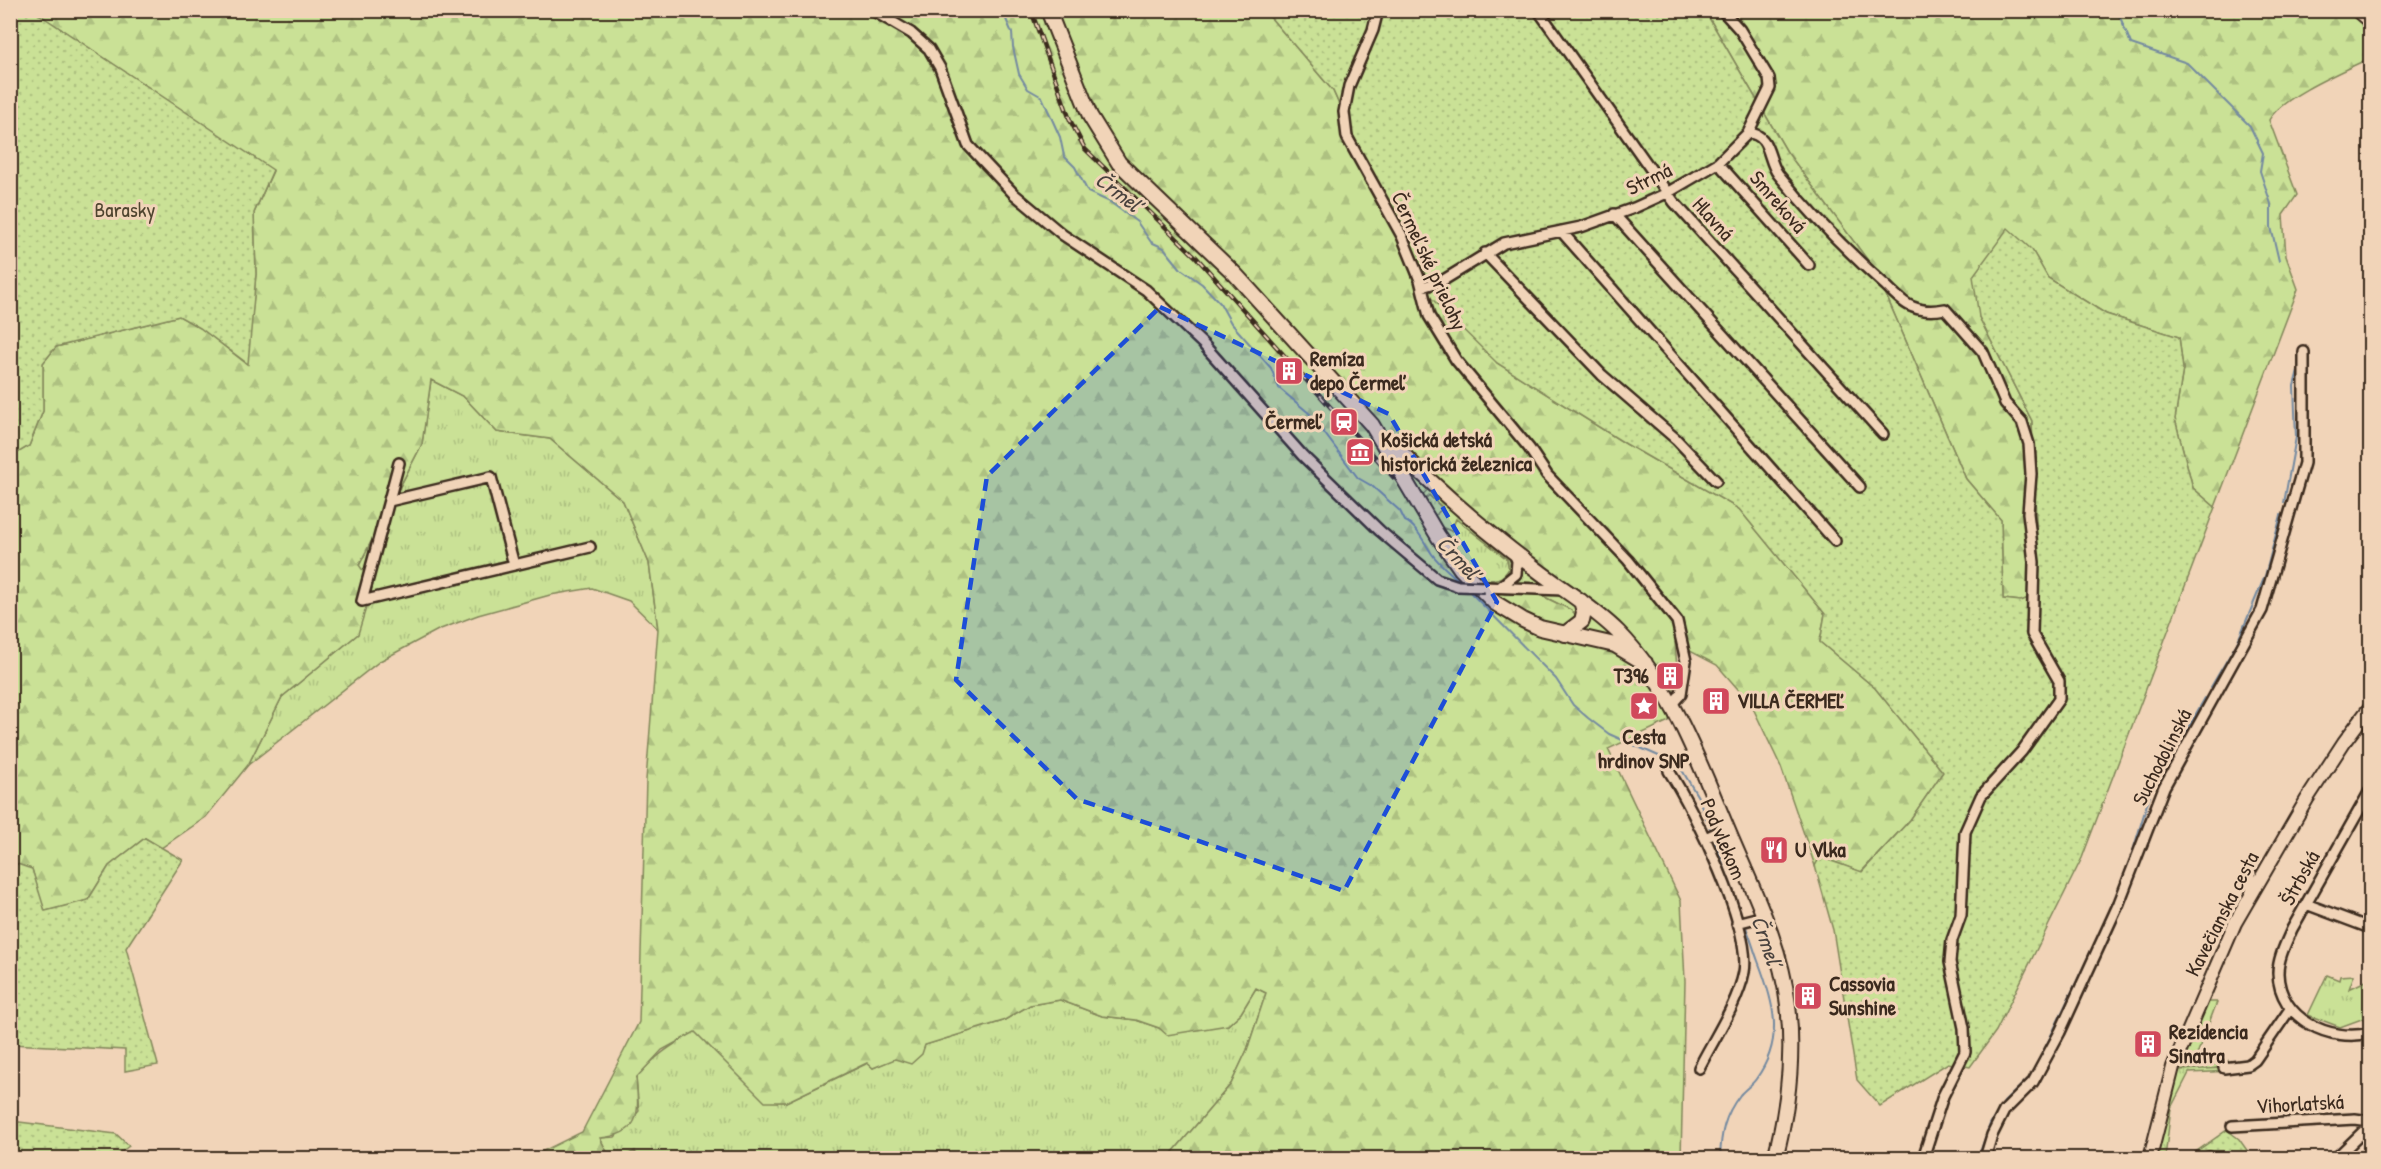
<svg xmlns="http://www.w3.org/2000/svg" width="2381" height="1169" font-family="'Patrick Hand',sans-serif">
	<defs>
		<pattern id="grass-tufts" width="24" height="20" patternUnits="userSpaceOnUse" patternTransform="scale(1.5)"><rect width="24" height="20" fill="#cae196"/><path d="M3 7l-1-3M5 7V3M7 7l1-3M15 17l-1-3M17 17v-4M19 17l1-3" fill="none" stroke="#aec181"/></pattern>
		<pattern id="forest-firs" width="22" height="20" patternUnits="userSpaceOnUse" patternTransform="scale(1.5)"><rect width="22" height="20" fill="#cae196"/><path d="M5 1l3.5 6h-7zM16 11l3.5 6h-7z" fill="#aec181"/></pattern>
		<pattern id="park-dots" width="8" height="8" patternUnits="userSpaceOnUse" patternTransform="scale(1.5)"><rect width="8" height="8" fill="#cae196"/><path d="M2 2h.1M6 6h.1" fill="none" stroke="#aec181" stroke-width="1.8" stroke-linecap="round"/></pattern>
	</defs>
	<rect width="100%" height="100%" fill="#f1d4b8"/>
	<filter id="ink" filterUnits="userSpaceOnUse"><feTurbulence type="fractalNoise" baseFrequency=".0167" numOctaves="2"/><feDisplacementMap in="SourceGraphic" scale="12" xChannelSelector="R" yChannelSelector="G"/><feConvolveMatrix kernelMatrix="1 2 1 2 8 2 1 2 1" color-interpolation-filters="sRGB"/></filter>
	<g filter="url(#ink)">
		<path fill="url(#grass-tufts)" stroke="#82865a" stroke-width="1.5" d="M431,380l33,17 33,35 53,7 73,62 26,62 9,66 -29,-28 -37,-13 -42,7 -72,20 -40,15 -58,31 -132,104 34,-68 76,-63 1,-68 63,-122z
			M1409,473l20,16 -8,8 -13,-23z
			M1429,495l14,14 -11,10 -9,-18z
			M1455,518l52,41 2,9c-7,14 -17,12 -31,12l-36,-45 2,-8 7,4z
			M1521,564l26,19 -33,-1z
			M1535,592c19,1 37,1 45,22l-6,6 -3,-10z
			M1588,612l35,32 -44,-12z
			M2224,963l-15,39h8l-24,63 33,-1 3,-4c-8,13 -33,8 -48,8l8,-19 -2,-1z
			M2327,975l12,5 1,-4 14,-1 -5,14 21,-10v37l-30,11 -32,-12z
			M1256,988l10,5 -19,57 -16,34 -63,74h-530l-3,-7 -8,4v3h-17l-10,-20 15,-1 24,-26 -3,-33c17,-21 36,-33 59,-47l70,70 21,1 82,-39 5,5 52,-23 78,-24 27,-16 30,-5 42,16 34,4 23,8 69,-3 13,-12z
			M2286,1017l-33,53 -64,3 -18,35 -6,50h-9l23,-88 70,-3z"/>
		<path fill="url(#forest-firs)" stroke="#82865a" stroke-width="1.5" fill-rule="evenodd" d="M2356,10l14,12v36c-25,12 -89,39 -101,62l28,75 -14,20 3,41 12,33 -83,218 -22,-19 -18,-69 8,-50 -4,-32 -73,-23 -58,-36 -16,-28 -53,67 53,104 7,173 -18,7 -18,-2 -2,-79 -35,-41 -91,-209 -88,-118 -82,-141z
			M34,11h1231l68,80 26,59 138,213 129,81 113,65 86,105 -5,28 55,46 68,84 -33,48 -49,52 -41,-15 -5,9 -34,-99 -30,-63 -34,-39 -42,-22 2,25 -8,53 -61,28 73,152 4,80 -4,177h-513l63,-74 16,-34 19,-57 -10,-5 -15,25 -13,12 -61,10 -8,-7 -23,-8 -34,-4 -42,-16 -30,5 -27,16 -78,24 -3,9 -11,10 -16,-5 -22,9 -6,-5 -81,39h-21l-70,-70 -33,18 -26,28c3,35 6,56 -36,60l10,20h-76l5,-5 43,-21 57,-110 7,-242 12,-151 -9,-66 -26,-62 -73,-62 -53,-7 -33,-35 -33,-17 -9,64 -63,121 14,20 -15,49 -76,63 -34,68 -42,52 -45,31 -16,-10 -36,28 -21,34 -44,12 -12,-43 -21,-7 -1,-405 19,-11 14,-35v-48l13,-16 123,-31 22,12 46,36 9,-90 -2,-61 19,-42zM1409,473l19,16 -7,8 -13,-23zM1429,495l14,13 -11,10 -9,-17zM1456,519l51,40 2,11c-8,12 -18,10 -31,10l-36,-45 2,-7 7,3zM1521,565l24,18 -30,-1zM1536,593l25,1 17,13 -3,17v-10l-4,-4zM1588,612l33,31 -42,-12z"/>
		<path fill="url(#park-dots)" stroke="#82865a" stroke-width="1.5" d="M11,10l23,1 239,159 -19,43 2,61 -8,90 -48,-36 -21,-12 -123,31 -13,16v48l-14,35 -18,11z
			M1265,11h440l82,141 88,118 91,209 35,41 2,79 18,2 18,-7 -7,-173 -53,-104 -6,-41 35,-48 24,22 16,28 58,36 73,23 4,32 -8,50 18,69 22,19 -133,351 -86,173 -26,36 -22,-4 -68,43 -23,-26 -24,-150 -18,-64 5,-9 42,15 48,-52 33,-48 -68,-84 -55,-46 5,-28 -86,-105 -113,-65 -129,-81 -75,-74 -89,-198z
			M145,838l38,22 -57,88 32,117 -33,6v-21l-114,-6v-182l21,7 13,42 43,-11 21,-34z
			M11,1121l105,13 13,12 -16,12h-102z
			M2227,1130l12,9 10,14c-12,9 -28,7 -40,0l-8,5h-14z"/>
		<g fill="none" stroke-linecap="round" stroke-linejoin="round">
			<path stroke="#748aa0" stroke-width="2" d="M1002,10l10,23 1,14 6,27 9,15 14,8 18,40 4,19 11,11 13,25 22,10 27,20 14,20 13,6 17,21 21,15 18,19 11,20 40,45 8,20 31,26 48,64 14,8 28,25 5,10c11,4 20,23 27,33 7,10 19,19 28,28
				M2112,10l8,7 11,27 56,19 63,63 13,27 -3,18 11,33v23l8,34
				M2284,503l12,-66 -2,-51 5,-20
				M1468,590l88,89 17,26 15,13 21,16 70,31 19,32 14,36
				M2211,687l26,-44 28,-67 16,-61
				M1714,838l28,79
				M2129,864l21,-70 55,-96
				M2111,908l9,-19
				M2039,1061l68,-144
				M1720,1158c1,-25 4,-42 20,-63 5,-6 12,-10 16,-16 29,-40 18,-76 2,-118 -5,-13 -8,-26 -14,-38
				M1978,1158l12,-34 14,-22 27,-26"/>
			<g stroke="#3b2a1e" stroke-width="14">
				<path id="minor" d="M872,10l39,23 18,16 11,19 28,77 46,49 49,41 83,55 57,54 100,112 77,75 57,48 21,7
					M1378,10l-5,20 -24,56 -5,26 3,25 55,99 18,44 9,36 27,44 73,88 18,27 81,85 49,61 9,40 -5,33 -9,10
					M1538,10l136,192 209,232
					M1748,133c23,1 19,27 30,41 33,41 67,75 106,110 8,7 19,20 29,23 9,4 22,4 32,2l38,43 22,51 17,19 7,22 2,30 -3,39 6,49 -2,72 27,47v18l-37,52 -41,45 -16,36 -4,83 -9,25 -2,22 14,66 1,24 -22,44 -20,62
					M1718,163l91,102
					M1614,214l246,273
					M1561,231l274,310
					M1485,253l117,122 74,64 40,42
					M1422,287l20,-6 62,-38 77,-16 53,-19 33,-15 51,-30 30,-30 22,-45 -1,-10 -29,-48 -18,-20
					M399,463l-37,138 228,-54
					M389,501l102,-24 23,88
					M1485,587l78,3
					M1500,587l16,-13 1,-13 -3,-8
					M1669,771c25,39 83,157 75,201 -6,31 -31,68 -45,96
					M2370,791l-78,138c-6,14 -14,29 -14,44 1,46 52,70 92,60
					M1705,838l22,-10
					M2251,894v-21
					M2306,904l64,24
					M1737,923l27,-7
					M2224,1068l24,-3 7,-5 35,-51
					M2232,1126l123,-7 15,2
					M2209,1157l1,1
					M1985,1158l7,-23 12,-24 29,-29 27,-50 59,-129 45,-116 98,-177 42,-147v-111
					M2336,1158l34,-33"/>
			</g>
			<g stroke="#3b2a1e" stroke-width="16">
				<path id="tertiary" d="M2356,10l14,12
					M2150,1158l23,-91 62,-144 72,-124 37,-57 26,-35"/>
			</g>
			<g stroke="#3b2a1e" stroke-width="18">
				<path id="secondary" d="M1048,10l42,106 29,47 116,111 137,151 66,111 23,33 34,34 28,17 17,8 75,17 30,18
					M1389,440c45,48 94,89 147,129 27,21 57,38 82,63 57,58 82,134 113,206 23,54 50,108 57,167 6,52 0,104 -13,153
					M1565,634l17,-13 2,-9 -3,-11"/>
			</g>
			<use href="#minor" stroke="#f1d4b8" stroke-width="9"/>
			<use href="#tertiary" stroke="#f1d4b8" stroke-width="12"/>
			<use href="#secondary" stroke="#f1d4b8" stroke-width="14"/>
			<g stroke="#3b2a1e" stroke-width="4.5">
				<path id="rail" d="M1031,10l39,110 15,29 111,108 198,221"/>
			</g>
			<use href="#rail" stroke="#f1d4b8" stroke-width="2" stroke-dasharray="7" stroke-linecap="butt"/>
			<g stroke="#3b2a1e" stroke-width="14" stroke-linecap="butt">
				<path id="minor-bridge" d="M1458,586l27,1"/>
			</g>
			<use href="#minor-bridge" stroke="#f1d4b8" stroke-width="9"/>
		</g>
	</g>
	<path fill="#1d4ed8" fill-opacity="0.2" stroke="#1d4ed8" stroke-width="4.5" stroke-dasharray="12 8" stroke-linejoin="round" d="M1160,307l229,107 108,188 -153,289 -267,-92 -121,-119 31,-204z"/>
	<defs>
		<g id="building-square" transform="scale(1.5)"><rect x="-9" y="-9" width="18" height="18" rx="4" fill="#d1495b" stroke="#f1d4b8"/><path d="M-4-6H4V6H1V3H-1V6H-4ZM-2.5-4.3h1.7v1.8h-1.7ZM.8-4.3h1.7v1.8H.8ZM-2.5-1h1.7V.8h-1.7ZM.8-1h1.7V.8H.8Z" fill="#fff"/></g>
		<g id="station-square" transform="scale(1.5)"><rect x="-9" y="-9" width="18" height="18" rx="4" fill="#d1495b" stroke="#f1d4b8"/><path d="M-3-6H3Q5-6 5-4V2Q5 4 3 4L4.5 6H3L1.5 4h-3L-3 6H-4.5L-3 4Q-5 4-5 2V-4Q-5-6-3-6ZM-3.5-4v3h7v-3ZM-3.5 1v1.5H-2V1ZM2 1v1.5H3.5V1Z" fill="#fff"/></g>
		<g id="museum-square" transform="scale(1.5)"><rect x="-9" y="-9" width="18" height="18" rx="4" fill="#d1495b" stroke="#f1d4b8"/><path d="M0-6L6-3V-2H-6V-3ZM-5-1h2V3h-2ZM-1-1h2V3h-2ZM3-1h2V3H3ZM-6 4H6V6H-6Z" fill="#fff"/></g>
		<g id="sight-square" transform="scale(1.5)"><rect x="-9" y="-9" width="18" height="18" rx="4" fill="#d1495b" stroke="#f1d4b8"/><path d="M0-6L1.8-2.2L6-1.7L2.9 1.2L3.7 5.4L0 3.3L-3.7 5.4L-2.9 1.2L-6-1.7L-1.8-2.2Z" fill="#fff"/></g>
		<g id="restaurant-square" transform="scale(1.5)"><rect x="-9" y="-9" width="18" height="18" rx="4" fill="#d1495b" stroke="#f1d4b8"/><path d="M-5-6h1v4h1v-4h1v4h1v-4h1v5L-1.5 .5V6h-2V.5L-5-1ZM5-6V6H3V1.5H1.5Q1.5-4 5-6Z" fill="#fff"/></g>
	</defs>
	<g fill-rule="evenodd">
		<use href="#building-square" x="1289" y="371"/>
		<use href="#station-square" x="1344" y="422"/>
		<use href="#museum-square" x="1360" y="452"/>
		<use href="#building-square" x="1670" y="676"/>
		<use href="#building-square" x="1716" y="701"/>
		<use href="#sight-square" x="1644" y="706"/>
		<use href="#restaurant-square" x="1774" y="850"/>
		<use href="#building-square" x="1808" y="996"/>
		<use href="#building-square" x="2148" y="1044"/>
	</g>
	<g text-anchor="middle" stroke-width="6" stroke-linejoin="round" paint-order="stroke">
		<g font-size="21" fill="#3b2a1e" stroke="#f1d4b8">
			<text transform="translate(1649 179) rotate(-26)" y="7">Strmá</text>
			<text transform="translate(1778 202) rotate(49)" y="7">Smreková</text>
			<text transform="translate(1713 219) rotate(48)" y="7">Hlavná</text>
			<text transform="translate(1429 261) rotate(65)" y="7">Čermeľské prielohy</text>
			<text transform="translate(2162 757) rotate(-63)" y="7">Suchodolinská</text>
			<text transform="translate(1723 839) rotate(67)" y="7">Pod vlekom</text>
			<text transform="translate(2300 878) rotate(-61)" y="7">Štrbská</text>
			<text transform="translate(2222 914) rotate(-63)" y="7">Kavečianska cesta</text>
			<text transform="translate(2300 1104) rotate(-3)" y="7">Vihorlatská</text>
		</g>
		<g font-size="21" fill="#504530" stroke="#f1d4b8">
			<text x="125" y="217">Barasky</text>
		</g>
		<g font-size="21" font-weight="bold" fill="#3b2a1e" stroke="#f1d4b8" text-anchor="start">
			<text x="1310" y="366">Remíza<tspan x="1310" dy="24">depo Čermeľ</tspan></text>
			<text x="1323" y="429" text-anchor="end">Čermeľ</text>
			<text x="1381" y="447">Košická detská<tspan x="1381" dy="24">historická železnica</tspan></text>
			<text x="1649" y="683" text-anchor="end">T396</text>
			<text x="1737" y="708">VILLA ČERMEĽ</text>
			<text x="1644" y="744" text-anchor="middle">Cesta<tspan x="1644" dy="24">hrdinov SNP</tspan></text>
			<text x="1795" y="857">U Vlka</text>
			<text x="1829" y="991">Cassovia<tspan x="1829" dy="24">Sunshine</tspan></text>
			<text x="2169" y="1039">Rezidencia<tspan x="2169" dy="24">Sinatra</tspan></text>
		</g>
		<g font-size="22" font-style="italic" fill="#49423e" stroke="#f1d4b8">
			<text transform="translate(1119 192) rotate(37)" y="8">Črmeľ</text>
			<text transform="translate(1459 558) rotate(47)" y="8">Črmeľ</text>
			<text transform="translate(1767 941) rotate(71)" y="8">Črmeľ</text>
		</g>
	</g>
	<rect width="2381" height="1169" fill="none" stroke="#f1d4b8" stroke-width="36"/>
	<rect x="18" y="18" width="2345" height="1133" fill="none" stroke="#3b2a1e" stroke-width="2" filter="url(#ink)"/>
</svg>
